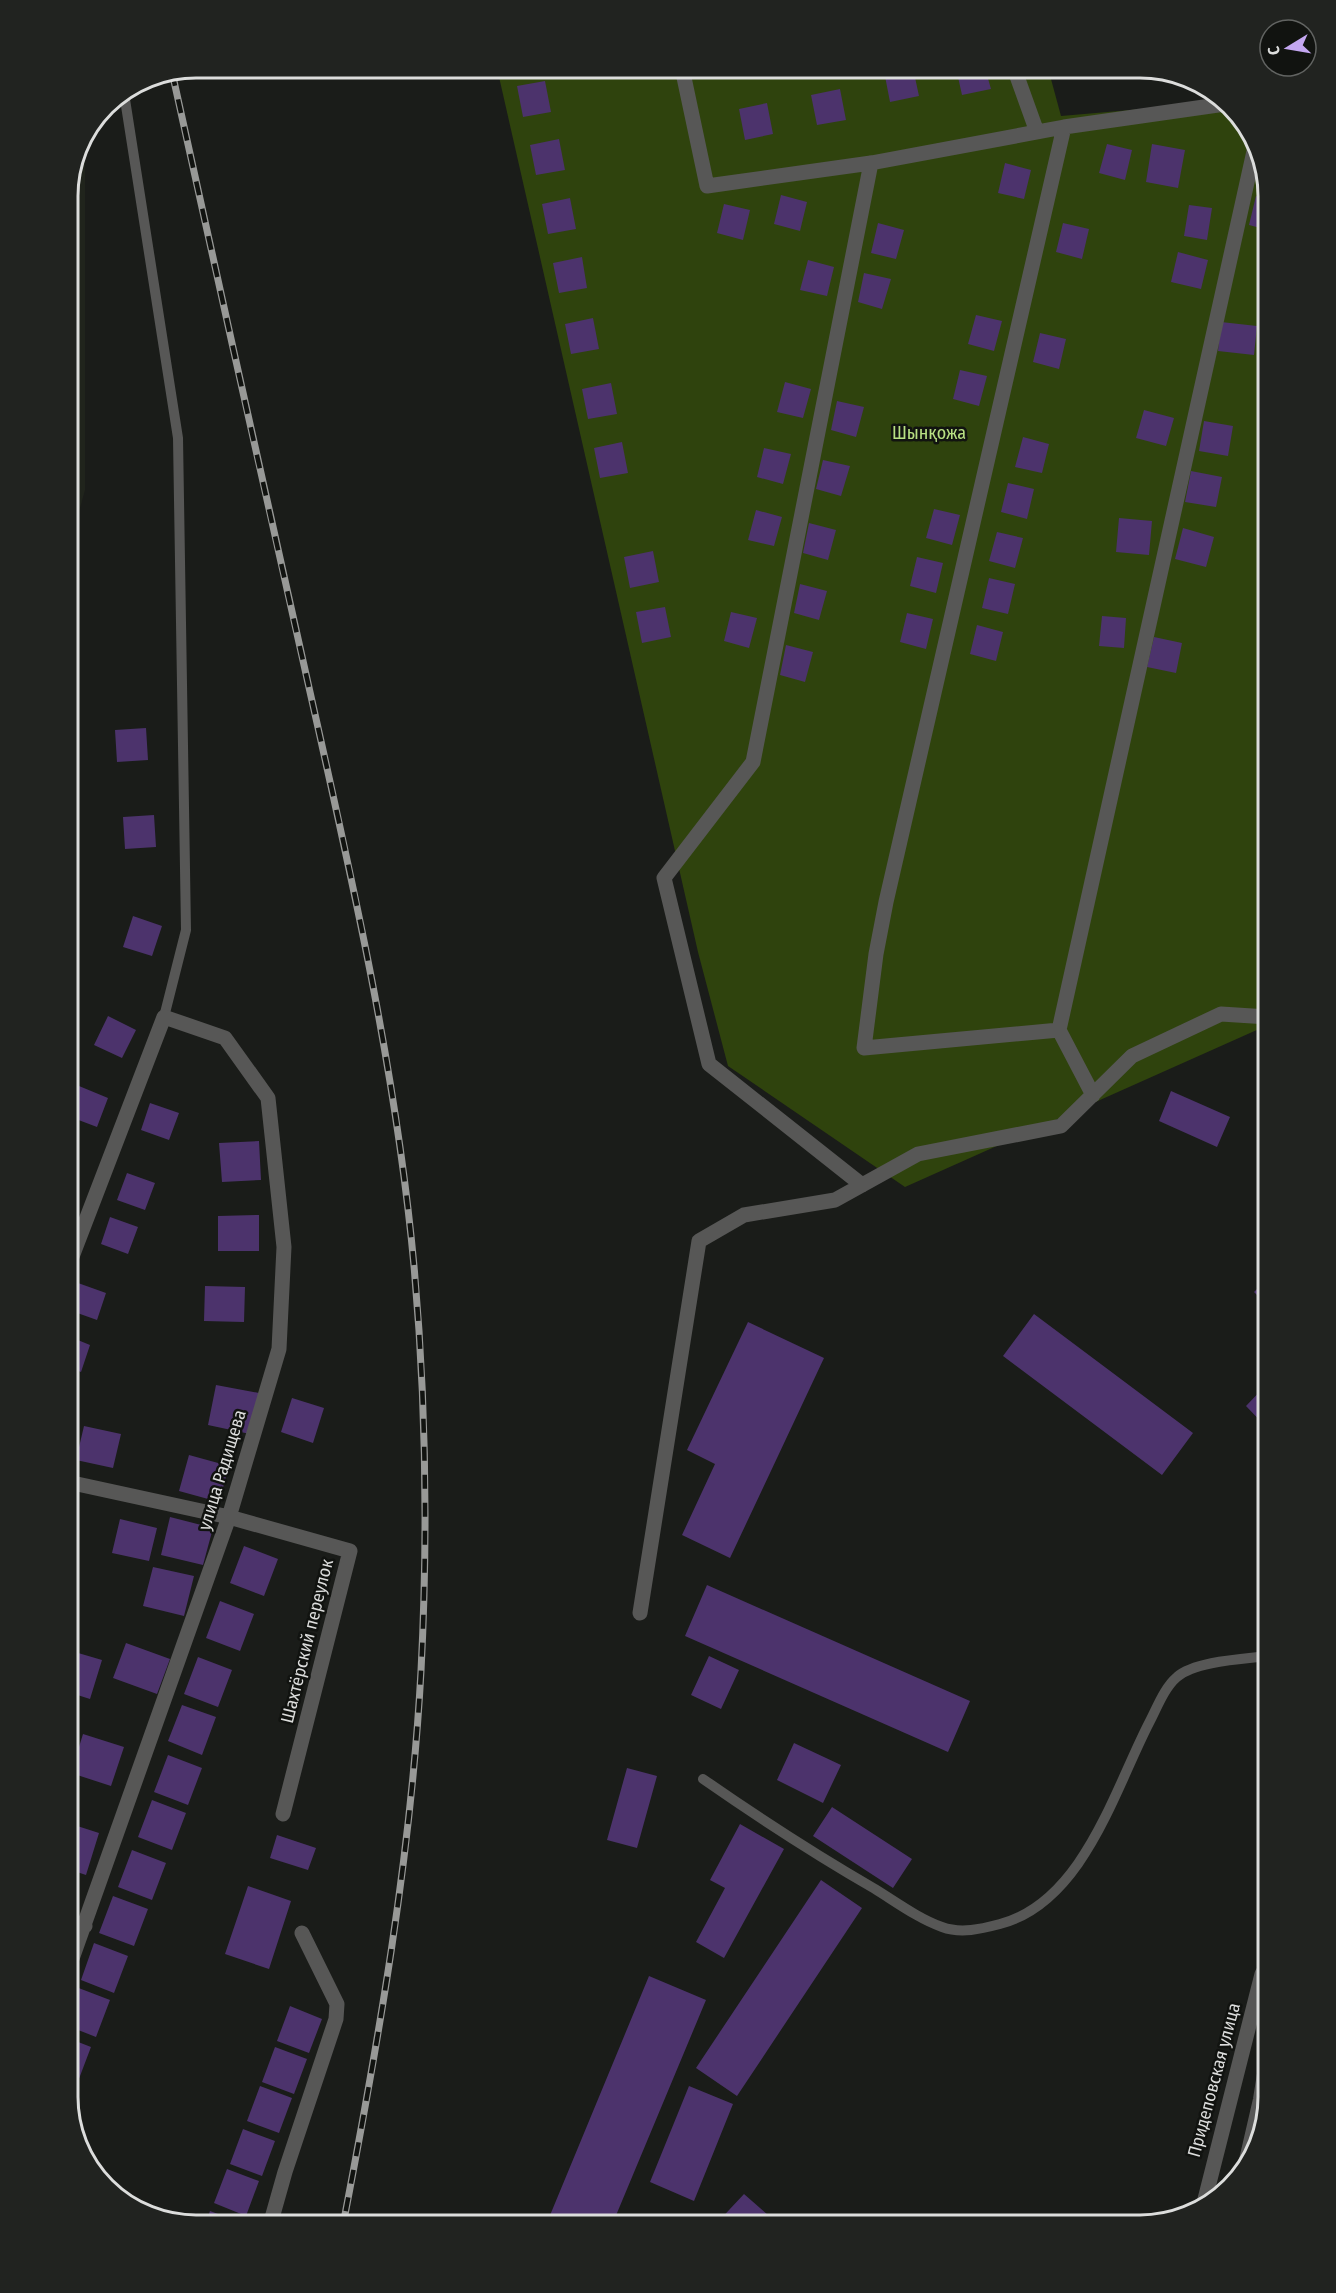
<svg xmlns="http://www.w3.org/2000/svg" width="1336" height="2293" font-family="'Fira Sans Condensed',sans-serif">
	<rect width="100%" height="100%" fill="#1a1c19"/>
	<path fill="#20241c" d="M85,135v355l-17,61v-363l9,-41z"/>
	<path fill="#2f430d" d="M497,68h551l13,48 162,-14 32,37 13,57v829l-363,162 -177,-121 -30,-114z"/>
	<path fill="#4c336c" d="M902,68h11l6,28 -29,6 -6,-31z
		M956,68h29l6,21 -29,6z
		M545,81l6,31 -28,5 -6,-31z
		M840,89l6,31 -29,5 -6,-30z
		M767,103l6,31 -28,6 -6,-31z
		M559,139l6,31 -29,5 -6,-30z
		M1107,144l25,6 -7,30 -26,-7z
		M1152,144l33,6 -7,38 -32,-6z
		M1005,163l26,7 -7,29 -26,-6z
		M781,195l26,7 -7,29 -26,-7z
		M1256,196l12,3v31l-19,-5z
		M570,198l6,31 -28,5 -6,-30z
		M724,204l26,6 -7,30 -26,-7z
		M1189,205l23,3 -5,32 -23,-4z
		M878,223l26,7 -8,29 -25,-6z
		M1063,223l26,6 -7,30 -26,-7z
		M1178,252l30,8 -7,29 -30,-7z
		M582,257l5,31 -28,5 -6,-30z
		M808,260l26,7 -7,29 -27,-6z
		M864,273l27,6 -9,30 -24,-7z
		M976,315l26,6 -8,30 -26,-7z
		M593,318l6,31 -28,5 -6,-30z
		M1221,322l36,4 -3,29 -36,-4z
		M1040,333l26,6 -7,30 -26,-7z
		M960,370l27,6 -8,30 -26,-7z
		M785,382l26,7 -8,29 -26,-6z
		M611,383l6,31 -29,5 -6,-30z
		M837,401l27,6 -8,30 -25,-7z
		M1144,410l30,8 -8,28 -30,-8z
		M1204,421l29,5 -5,30 -29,-5z
		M1023,437l26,7 -7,29 -27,-6z
		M622,442l6,31 -28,5 -6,-30z
		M764,448l27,6 -8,30 -26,-7z
		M823,460l27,6 -9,30 -25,-7z
		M1191,471l31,6 -6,30 -31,-5z
		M1008,483l26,6 -7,30 -26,-7z
		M934,509l26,6 -8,30 -26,-7z
		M756,510l26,7 -8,29 -26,-6z
		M1119,518l33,3 -3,34 -33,-3z
		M809,523l27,7 -8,30 -25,-7z
		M1183,528l31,9 -8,30 -31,-8z
		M997,532l26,6 -8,30 -26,-7z
		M653,551l6,31 -29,6 -6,-31z
		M917,557l26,6 -7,30 -26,-7z
		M989,578l26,6 -7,30 -26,-6z
		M800,584l27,7 -8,29 -25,-7z
		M665,607l6,30 -29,6 -6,-31z
		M731,612l26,6 -8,30 -25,-7z
		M907,613l26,6 -7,30 -26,-7z
		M1102,616l24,2 -2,30 -25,-2z
		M977,625l26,7 -7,29 -26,-7z
		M1154,637l28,6 -6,30 -29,-6z
		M786,645l27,7 -8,30 -25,-7z
		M146,728l2,32 -31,2 -2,-32z
		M154,815l2,32 -31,2 -2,-32z
		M133,916l29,10 -10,30 -29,-9z
		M108,1016l28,14 -14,28 -28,-13z
		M79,1086l29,12 -11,29 -29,-11z
		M1171,1091l59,26 -13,30 -58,-26z
		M150,1103l29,10 -10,27 -28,-10z
		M68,1125l9,4 -9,23z
		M259,1141l2,39 -39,2 -3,-39z
		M127,1173l28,10 -10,27 -28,-10z
		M68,1180l9,4 -9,24z
		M259,1215v36h-41v-35z
		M110,1217l28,10 -10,27 -27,-10z
		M1268,1278v28l-14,-14z
		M78,1283l28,10 -9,27 -28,-10z
		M205,1286l40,1 -1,35 -40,-1z
		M1034,1314l159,119 -31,42 -159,-119z
		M748,1322l76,36 -94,200 -48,-23 33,-71 -28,-14z
		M68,1336l22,9 -9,27 -13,-5z
		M1268,1383v46l-22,-23z
		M216,1385l43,8 -9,41 -42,-9z
		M68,1390l6,2 -6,17z
		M292,1398l32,10 -11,35 -32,-11z
		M84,1426l37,8 -8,34 -37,-8z
		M189,1455l40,11 -10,36 -40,-11z
		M170,1517l43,11 -10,37 -42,-10z
		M120,1519l37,9 -8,33 -37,-8z
		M244,1546l34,13 -14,37 -34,-13z
		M153,1567l41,9 -10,40 -41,-10z
		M707,1585l263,116 -22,51 -263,-116z
		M220,1601l34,13 -14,37 -34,-13z
		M126,1643l44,16 -13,35 -44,-16z
		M68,1650l34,10 -12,39 -22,-7z
		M709,1656l30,14 -18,39 -30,-14z
		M198,1657l34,13 -14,37 -34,-13z
		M182,1705l34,12 -14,38 -34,-14z
		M83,1734l41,13 -13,39 -40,-13z
		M794,1743l47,22 -18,38 -46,-23z
		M168,1755l34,13 -14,37 -34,-13z
		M627,1768l30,8 -20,72 -30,-8z
		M152,1800l34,13 -14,37 -34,-13z
		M832,1807l80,52 -19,29 -80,-52z
		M68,1823l31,10 -13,42 -18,-6z
		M740,1824l44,25 -60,109 -28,-16 29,-54 -15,-8z
		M277,1835l39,13 -8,22 -38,-12z
		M132,1850l34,13 -14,37 -34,-13z
		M821,1880l41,28 -125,188 -41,-28z
		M248,1886l43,15 -22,68 -44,-15z
		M113,1896l35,13 -14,37 -35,-13z
		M94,1943l34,13 -14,37 -33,-13z
		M649,1976l57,24 -94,225h-66z
		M76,1987l34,13 -14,37 -28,-11v-17z
		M290,2006l32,13 -13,34 -32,-12z
		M68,2038l23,9 -14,37 -9,-3z
		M275,2047l32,12 -13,35 -32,-12z
		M260,2086l32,12 -13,35 -32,-12z
		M689,2086l44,18 -39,97 -44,-19z
		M243,2129l32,12 -13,35 -32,-12z
		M227,2169l32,12 -13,35 -32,-13z
		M744,2194l33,29 -2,2h-60z
		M210,2211l32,12 -1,2h-36z"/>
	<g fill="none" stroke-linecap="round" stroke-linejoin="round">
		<path stroke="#575756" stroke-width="10" d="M124,93l54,345 8,492 -22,87
			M703,1779c56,39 113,76 172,110 21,13 44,30 67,38 19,7 39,2 58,-3 83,-22 114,-133 149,-201 8,-15 15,-35 28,-46 18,-16 67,-18 91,-21
			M1247,2168l-4,-4 15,-65 10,-63"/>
		<path stroke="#575756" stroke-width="15" d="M682,68l25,118 164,-23 193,-36 161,-23
			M1014,68l23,64
			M1064,127l-178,775 -10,52 -12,94 195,-18 34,65
			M1059,1030l197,-888
			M862,1185l-153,-121 -45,-186 89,-116 118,-599
			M68,1482l161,35 121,34 -67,263
			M640,1613l59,-372 45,-26 91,-15 83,-46 143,-28 71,-70 89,-42 47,3
			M68,1920l17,6
			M68,1970l161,-453 50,-168 5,-102 -16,-149 -43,-60 -61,-21 -96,250
			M1203,2207l59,-233 6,-10"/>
		<path stroke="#575756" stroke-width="15" d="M270,2225l15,-53 51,-153 1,-15 -35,-71"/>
		<g stroke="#989997" stroke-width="7">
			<path id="rail" d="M172,72c45,204 90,407 136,611 43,192 88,386 106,583 12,134 14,270 7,405 -10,186 -43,372 -78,554"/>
		</g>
		<use href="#rail" stroke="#111310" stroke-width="4.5" stroke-dasharray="14" stroke-linecap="butt"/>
	</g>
	<g text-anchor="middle" stroke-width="5" stroke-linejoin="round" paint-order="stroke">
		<g font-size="18" fill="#b8e083" stroke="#111310">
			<text x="929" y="439">Шынқожа</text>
		</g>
		<g font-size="18" fill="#dcdddc" stroke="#111310">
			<text transform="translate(222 1470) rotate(-73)" y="6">улица Радищева</text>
			<text transform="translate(307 1641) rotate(-76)" y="6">Шахтёрский переулок</text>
			<text transform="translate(1214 2080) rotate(-75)" y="6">Придеповская улица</text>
		</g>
	</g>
	<path d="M0 0H1336V2293H0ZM196 78H1140A118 118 0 0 1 1258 196V2097A118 118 0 0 1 1140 2215H196A118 118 0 0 1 78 2097V196A118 118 0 0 1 196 78Z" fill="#212320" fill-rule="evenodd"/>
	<path fill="none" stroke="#dcdddc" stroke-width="3" d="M196 78H1140A118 118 0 0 1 1258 196V2097A118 118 0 0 1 1140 2215H196A118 118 0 0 1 78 2097V196A118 118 0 0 1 196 78Z"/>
	<g transform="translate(1288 48) rotate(259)"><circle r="28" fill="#111310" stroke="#626462" stroke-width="1.5"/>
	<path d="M0-4.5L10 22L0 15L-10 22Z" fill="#c4a7f1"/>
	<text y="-9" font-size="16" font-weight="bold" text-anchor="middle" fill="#dcdddc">С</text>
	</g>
</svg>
